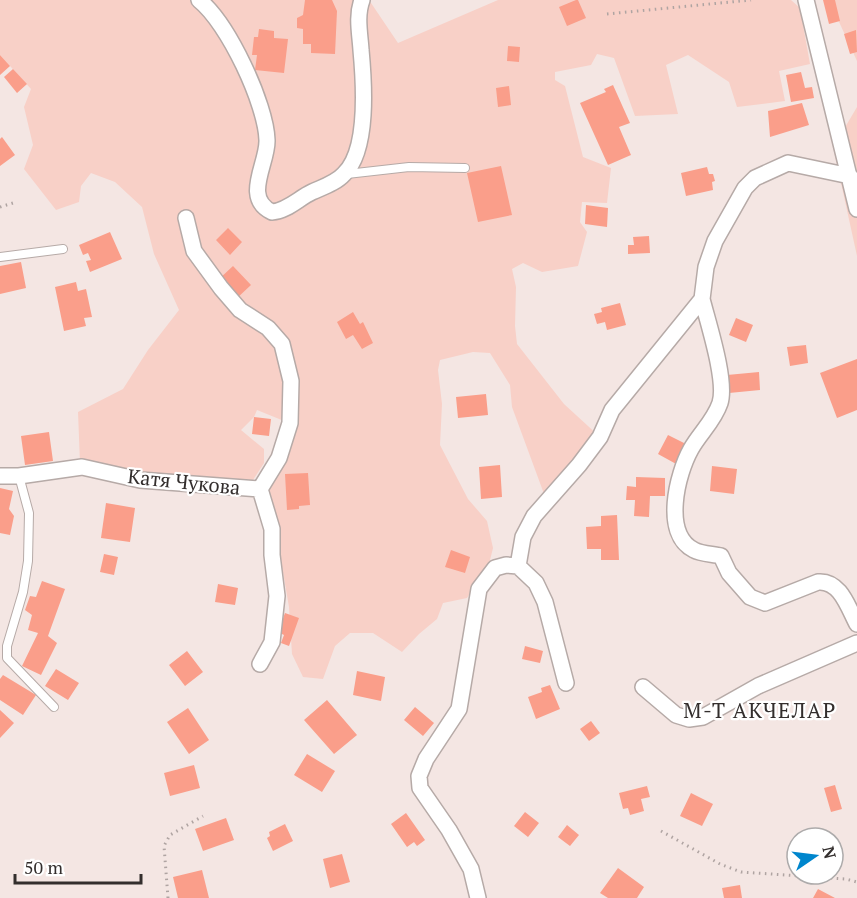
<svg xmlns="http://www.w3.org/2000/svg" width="857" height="898" font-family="'PT Serif',serif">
	<rect width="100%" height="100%" fill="#f4e6e3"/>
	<path fill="#f8d0c7" d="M0,0h369l29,43 100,-43h293l9,8 10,56 -31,7 6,30 -48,6 -8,-25 -41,-27 -22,10 12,49 -43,2 -21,-58 -17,-4 -6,11 -36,7v8l10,6 18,71 28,11 -4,35 -25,-1 -2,20 7,10 -9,34 -36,6 -19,-9 -11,6 4,18 -1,39 2,18 47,60 36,33 -53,65 -35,-95 -2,-22 -20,-32 -17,-1 -33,8 -2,10 4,34 -2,41 28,54 19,22 6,27 -4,16 -22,34 -24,5 -6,16 -18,15 -17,18 -29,-19h-23l-15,13 -12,33 -20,-2 -11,-23 -3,-47 -10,-58 -14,-58 24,-68 -32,-13 -3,7 -13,13 23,19v14l-11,17 -122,-8 -51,-9 -2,-51 45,-23 25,-39 31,-40 -25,-56 -12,-47 -27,-25 -24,-9 -10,13 -2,16 -23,8 -32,-41 9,-24 -9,-38 7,-18 -31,-34z
		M829,0h28v61z
		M857,107v149l-28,-128 15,1z"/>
	<path fill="#fa9e8a" d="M305,0h27l5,11 -2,43 -24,-1v-9h-8v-15l-6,-1v-10l6,-3z
		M576,0h2l8,18 -19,8 -8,-19z
		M823,0h12l5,21 -11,3z
		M259,29l15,2v7l14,1 -4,34 -29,-3 2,-15h-5l2,-18h4z
		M856,30l1,22 -7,2 -6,-20z
		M508,46l12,1 -1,15 -12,-1z
		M0,55l10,11 -10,9z
		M13,69l14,15 -10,9 -13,-16z
		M801,72l4,16 7,-1 2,11 -23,4 -5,-27z
		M613,85l17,38 -11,4 12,28 -23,10 -28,-62 26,-11 -2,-3z
		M509,86l2,19 -13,2 -2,-19z
		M802,103l7,22 -39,12 -2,-26z
		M2,137l13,18 -15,11v-27z
		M501,166l11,49 -34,7 -11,-49z
		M707,167l2,7h4l2,7 -3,1 1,8 -27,6 -5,-23z
		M586,205l22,3 -1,19 -22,-3z
		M228,228l14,14 -12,13 -14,-15z
		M110,232l12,27 -32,13 -4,-11 5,-1 -3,-7 -5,2 -4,-10z
		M649,236l1,17 -22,1v-9h6l-1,-8z
		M21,262l5,26 -26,6v-28z
		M233,266l18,19 -15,14 -18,-19z
		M76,282l2,9 8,-2 6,28 -8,1 2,8 -22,5 -9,-44z
		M620,303l6,22 -19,5 -2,-8 -8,2 -3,-10 8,-2 -1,-4z
		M353,312l7,12 3,-2 10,21 -11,6 -9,-14 -7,4 -9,-17z
		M736,318l17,7 -7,17 -17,-7z
		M806,345l2,18 -18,3 -3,-19z
		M857,359v51l-20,8 -17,-45z
		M759,372l1,18 -31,3 -2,-18z
		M486,394l2,21 -30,3 -2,-21z
		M254,417l17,2 -2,17 -17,-2z
		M49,432l4,29 -28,4 -4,-29z
		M668,435l20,10 -10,20 -20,-11z
		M500,465l2,32 -21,2 -2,-32z
		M712,466l25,3 -3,25 -24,-3z
		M308,473l2,32 -11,1v3l-12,1 -2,-36z
		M636,477l29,1v18h-15l-1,21 -15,-1 1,-16h-9l1,-14 9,1z
		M0,488l13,3 -4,18 5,7 -4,19 -10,-2z
		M106,503l29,5 -5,34 -29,-4z
		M617,515l2,45h-18v-11h-14l-1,-22 15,-1v-10z
		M451,550l19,7 -5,16 -20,-6z
		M104,554l14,3 -4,18 -14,-3z
		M42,581l23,8 -17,47 9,7 -16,32 -19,-9 16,-33 -10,-3 4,-15 -7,-5 5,-14 6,1z
		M218,584l20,4 -3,17 -20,-3z
		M285,613l14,5 -10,28 -8,-3 3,-8 -6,-3z
		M525,646l18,5 -3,12 -18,-4z
		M187,651l16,21 -18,14 -16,-21z
		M56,669l23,14 -11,17 -23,-14z
		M357,671l28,6 -4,24 -28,-6z
		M3,675l33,20 -13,20 -23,-15v-21z
		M550,685l10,24 -24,10 -8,-22 14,-5 -1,-4z
		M327,700l30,35 -23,19 -30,-34z
		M415,707l19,16 -11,13 -19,-16z
		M188,708l21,32 -20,14 -22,-32z
		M0,710l14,13 -14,15z
		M591,721l9,12 -11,8 -9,-12z
		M307,754l28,17 -13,21 -28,-17z
		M194,765l6,23 -30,8 -6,-23z
		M835,785l7,24 -11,3 -7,-24z
		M647,786l3,11 -9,2 3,12 -14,4 -2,-7 -5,1 -4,-16z
		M691,793l22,11 -11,22 -22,-10z
		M525,812l14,11 -11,14 -14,-11z
		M406,813l19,27 -8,6 -3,-4 -7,5 -16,-23z
		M226,818l8,22 -31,11 -8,-22z
		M285,824l8,17 -20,10 -6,-13 3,-2 -1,-4z
		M567,825l12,10 -9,11 -12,-9z
		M342,854l8,28 -20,6 -7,-29z
		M618,868l26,19 -7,11h-29l-8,-5z
		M202,870l7,28h-31l-5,-21z
		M740,885l2,13h-18l-2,-10z
		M818,889l17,9h-22z"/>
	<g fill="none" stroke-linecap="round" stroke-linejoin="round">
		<g stroke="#b6aaa7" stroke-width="10">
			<path id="service" d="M347,174l62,-7 56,1
				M0,257l63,-8
				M19,476l10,37 -1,48 -5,31 -16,54v12l47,49"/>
		</g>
		<g stroke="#b6aaa7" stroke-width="18">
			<path id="minor" d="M199,0c29,23 67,104 68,140 1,23 -25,58 5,72 15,-1 27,-14 40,-20 11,-5 24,-9 32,-18 25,-24 20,-92 17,-124 -1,-16 -5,-34 1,-50
				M806,0l51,209
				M186,218l8,33 27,37 19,22 28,18 14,16 9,37 -1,42 -11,35 -19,31
				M702,299l4,-32 9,-26 30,-53 10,-10 33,-15 62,13
				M0,476h19l63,-9 58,13 120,9 12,40v26l5,41 -5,46 -12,22
				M518,566l5,-29 11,-21 45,-51 21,-28 12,-27 90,-111c6,24 25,82 18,104 -6,18 -20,30 -29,46 -14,25 -29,85 3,101 7,4 19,4 27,6l8,17 21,24 15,6 53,-21c22,-2 30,25 39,42
				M643,687l33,28 13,4 14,-2 55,-31 99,-43
				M478,898l-7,-29 -22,-39 -29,-42 -1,-12 7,-17 33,-50 20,-120 16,-21 11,-3 12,1 18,17 9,19 21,81"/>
		</g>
		<path stroke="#afa4a2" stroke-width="3" stroke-dasharray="1.5 4.5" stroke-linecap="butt" d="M607,14l144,-14
			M0,207l13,-4
			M661,831l59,33 21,8 105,7 11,3
			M168,898l-4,-52 6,-11 33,-19"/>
		<use href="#service" stroke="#fff" stroke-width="8"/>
		<use href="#minor" stroke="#fff" stroke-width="15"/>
	</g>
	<g text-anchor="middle" stroke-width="4.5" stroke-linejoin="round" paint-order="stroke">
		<g font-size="20" fill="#332e2d" stroke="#fff">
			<text transform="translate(184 482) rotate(6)" y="7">Катя Чукова</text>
		</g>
		<g font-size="21" letter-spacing="1.5" fill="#332e2d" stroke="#fff">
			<text x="760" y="718">М-Т АКЧЕЛАР</text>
		</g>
	</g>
	<g transform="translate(815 856) rotate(76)"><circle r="28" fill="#ffffff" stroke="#adabab" stroke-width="1.5"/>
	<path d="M0-4.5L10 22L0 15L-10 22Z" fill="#0086cd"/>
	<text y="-9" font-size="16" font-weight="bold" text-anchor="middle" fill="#332e2d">N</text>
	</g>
	<path d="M15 874v9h126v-9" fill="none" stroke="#332e2d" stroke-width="3"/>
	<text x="24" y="874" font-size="18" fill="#332e2d" stroke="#ffffff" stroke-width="4.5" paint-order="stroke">50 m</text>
</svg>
